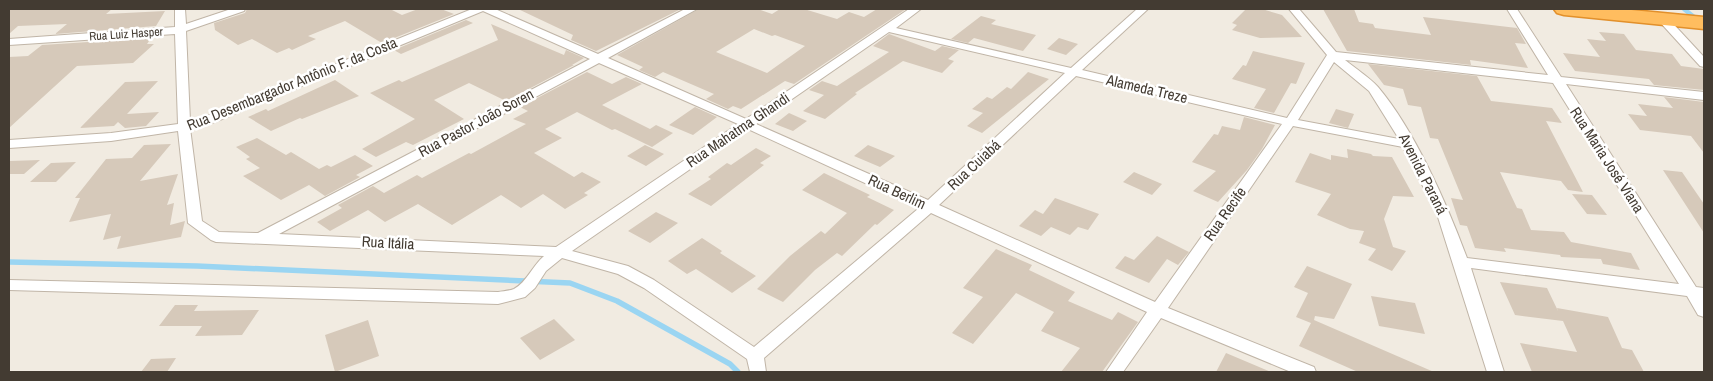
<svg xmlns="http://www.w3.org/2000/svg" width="1713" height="381" font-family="'Archivo Narrow',sans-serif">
	<rect width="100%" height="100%" fill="#f1ebe1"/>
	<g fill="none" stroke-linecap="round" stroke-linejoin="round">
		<path stroke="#9ad5f2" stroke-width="4.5" d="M1684,9l20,16"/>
		<path stroke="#9ad5f2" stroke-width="5.5" d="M9,262l188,4 373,17 47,18 113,63 8,8"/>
	</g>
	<path fill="#d6c9ba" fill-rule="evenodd" d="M9,9h103l-6,5 59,-3 -9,15 -101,8 12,-10 -49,2 -9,8z
		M247,9h143l12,6 16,-6h23l13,5 -72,29 -37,-22 -37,15 8,3 -24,11 -3,-2 -12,5 -25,-14 -14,6 -23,-15 -1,-7 31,-10z
		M518,9h163l-85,42 -25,-11 2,-5z
		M699,9h59l14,5 8,-5h24l33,10 12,-7 15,5 13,-8h29l-112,75 -9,-3 -44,28 -8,-3 -5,3 -22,-10 8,-5 -51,-22 -8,5 -16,-7 4,-3 -26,-12zM754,29l18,7 3,-1 30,11 -38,27 -51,-21z
		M1246,9h16l20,6 20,22 -42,1 -28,-8 5,-5 -5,-2z
		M1323,9h31l5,13 14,2 2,4 56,7 -8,-18 94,11 9,16 -11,-1 13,25 -58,-8 1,5 -124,-14z
		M981,16l15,4 -5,4 45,11 -13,16 -49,-13 -6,5 -17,-4z
		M466,20l7,3 -72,31 -7,-4z
		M491,24l73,31 2,-5 18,8 -12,7h2l-68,36 -37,-18 -35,17 30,19 -51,26 -7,-3 -30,15 -14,-8 53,-30 -45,-26 29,-13 3,2 96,-42z
		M1599,32l25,2 12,16 36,4 9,12 23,3v21l-50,-5 -5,-6 -74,-8 -12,-18 37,4 -13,-18 19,2z
		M889,34l46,17 7,-5 17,4 -11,9 6,2 -12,12 -39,-12 -48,32 2,1 -32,25 -22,-8 21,-16 -15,-5 13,-9 15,5 52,-34 -16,-6z
		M151,38l-4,6h7l-21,19 -56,3 -68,62v-71l19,-1 14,-11z
		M1059,38l19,6 -12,11 -19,-6z
		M1253,51l52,12 -9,21 -5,-1 -17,30 -20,-5 12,-19 -34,-10 11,-14 3,1z
		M1368,64l109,12 14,25 61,7 10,15 -16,-2 37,71 -15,-2 -7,-9 -61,-9 17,36 5,1 9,21 33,2 7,10 60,11 9,17 -37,-6 -2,-5 -40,-2 -1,-2 -56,-7 2,4 -31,-4 -8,-22 -7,-1 -9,-27 12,2 -25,-61 -8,-1 -9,-31 -13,-2 -5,-16 -19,-4z
		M587,72l25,12 14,-7 16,7 -40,21 48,24 6,-4 17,8 -21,14 -37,-18 -3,1 -35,-18 -32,17 17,9 -28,15 40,24 8,-5 19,10 -17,11 4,2 -23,14 -22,-15 -22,14 -20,-13 -49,30 -34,-21 -33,18 -17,-12 -38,21 -13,-9 25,-14 -4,-3 35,-19 11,7 33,-18 5,3 47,-25 2,1 55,-30 -13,-5 15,-8 -8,-4z
		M1028,72l21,7 -67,54 -15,-7 16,-13 -11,-4 15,-12 5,2 15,-12 4,2z
		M335,80l24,16 -57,23 -2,-1 -29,13 -23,-14 18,-8 2,2z
		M158,81l-31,33 32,-2 -13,14 -21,2 -7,-6 -4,4 -34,2 45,-46z
		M1664,97l40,5v51l-13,-17 -51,-6 -12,-16 19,2 -9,-12 35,4z
		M695,107l22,10 -24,18 -24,-10z
		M1336,109l18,5 -6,14 -19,-5z
		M789,113l18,8 -14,10 -18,-7z
		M1244,117l31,8 -13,24 -15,21 -29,32 -25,-11 23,-20 -24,-9 22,-28 4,1 4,-9 18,4z
		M257,138l29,17 5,-3 28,17 8,-4 4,2 24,-12 18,11 -17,9 4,2 -35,19 -16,-11 -28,15 -38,-24 17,-8 -14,-9 4,-2 -14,-10z
		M171,144l-31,37 38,-7 -11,31 7,-2 -4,22 15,-4 -4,16 -64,12 4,-13 -18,4 8,-26 -42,8 11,-24h-5l31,-39 26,-1 12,-13z
		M645,145l19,9 -18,12 -19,-10z
		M868,145l27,11 -15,11 -26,-11z
		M756,148l15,8 -11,7 4,2 -53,41 -23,-12 23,-15 -3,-2 19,-14 4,2z
		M1347,149l24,5 2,2 19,1 22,40 -21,-1 -9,23 9,28 13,4 -14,20 -24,-11 8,-11 -17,-6 5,-12 -14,-2 -33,-14 14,-21 -36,-12 15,-29 21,7v-5l17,3z
		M40,160l-16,14h-15v-13z
		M76,162l-20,20h-26l21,-19z
		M1663,170l19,2 22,32v29z
		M1134,172l28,12 -10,11 -29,-13z
		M824,173l46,22 -3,2 27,13 -17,15 -2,-1 -33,32 -5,-3 -22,17 -32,32 -26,-13 33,-33 31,-25 4,3 22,-21 -45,-23z
		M1572,194l20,1 15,20 -20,-1z
		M1055,198l44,16 -11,16 -10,-3 -8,8 -19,-8 -10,9 -22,-10 16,-16 8,4z
		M656,212l22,11 -28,20 -22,-12z
		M1157,236l32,16 -11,13 -11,-6 -18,24 -34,-15 10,-12 9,4z
		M702,238l20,13 -2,2 36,23 -24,17 -36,-24 -9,5 -19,-13z
		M996,249l36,16 -3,5 46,22 -7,9 44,19 6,-8 20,10 -36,50h-41l19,-24 -39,-17 13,-19 -38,-19 -43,51 -21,-11 31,-36 -20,-9z
		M1307,266l45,18 -18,35 -19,-3 -1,4 120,52h-76l-59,-26 12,-23 -15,-6 12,-24 -14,-6z
		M1500,282l47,6 11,23 -1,-3 51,9 14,31 10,2 12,22h-112l-12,-29 57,9 -14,-31 -48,-6z
		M1371,296l44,7 10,31 -46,-8z
		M175,305h23l-4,6 65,-1 -17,25 -47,1 7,-10h-43z
		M554,319l21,21 -35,20 -20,-22z
		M368,320l11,36 -44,16 -10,-37z
		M1226,353l45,19h-55z
		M176,358l-9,14h-26l10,-13z"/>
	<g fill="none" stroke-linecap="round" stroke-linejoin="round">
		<g stroke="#c0b5a7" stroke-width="2">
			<path id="street" d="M175,9h10l1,15 45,-15h14l-1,2 -58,20 4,90 17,-5 265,-107h23l103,45 87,-45h12l-89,49 138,61 163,-110h12l-25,19 175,40 66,-59h11l-66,61 205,48 40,-63 -38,-46h10l37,43 212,23 -41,-66h10l44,68 143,15v8l-138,-16 130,203 8,1v29l-6,-2 -11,-19 -216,-28 33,104h-17l-50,-158 -34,-67 -110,-21 -125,182 146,59 2,5h-25l-130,-54 -38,54h-17l41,-60 -216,-99 -167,145 2,14h-16l-3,-13 -103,-71 -26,-14 -56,-16 -16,13 -11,17 -10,9 -27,7 -489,-14v-10l489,12c5,-1 11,-1 16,-3 13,-7 19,-24 30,-33l-328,-14 -5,-2 -23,-17 -10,-92 -67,10 -102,7v-8l102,-7 67,-9 -3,-90 -166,11v-6l166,-12zM483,11l107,48 -332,174 -39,-1 -17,-11 -12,-93 25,-6zM889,32l176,41 -137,127 -172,-76zM1345,60l208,23 126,201 -212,-26c-20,-54 -52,-127 -89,-171 -9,-10 -22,-18 -33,-27zM1334,62l35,29 30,48 -101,-19zM599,63l139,61 -182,123 -277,-13zM1076,76l206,48 -127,178 -216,-97zM748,129l171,79 -165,139 -100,-67 -26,-14 -56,-15z
				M1662,15l4,1 38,41v10l-4,-1 -42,-46 -1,-2z"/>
		</g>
		<g stroke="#e2902b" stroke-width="3">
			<path id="highway" d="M1554,9h67l83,8v12l-140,-14 -7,-2z"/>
		</g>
		<use href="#street" fill="#fff" fill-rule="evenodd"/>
		<use href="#highway" fill="#ffbd5f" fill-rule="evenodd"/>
	</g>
	<g text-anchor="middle" stroke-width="5" stroke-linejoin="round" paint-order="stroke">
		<g font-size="12" fill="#433b32" stroke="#fff">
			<text transform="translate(126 34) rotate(-4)" y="4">Rua Luiz Hasper</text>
		</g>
		<g font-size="15" fill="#433b32" stroke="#fff">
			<text transform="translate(292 84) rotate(-22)" y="5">Rua Desembargador Antônio F. da Costa</text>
			<text transform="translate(1147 89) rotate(13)" y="5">Alameda Treze</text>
			<text transform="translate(476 123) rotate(-28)" y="5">Rua Pastor João Soren</text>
			<text transform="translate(738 130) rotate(-34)" y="5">Rua Mahatma Ghandi</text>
			<text transform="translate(1607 160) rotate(57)" y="5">Rua Maria José Viana</text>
			<text transform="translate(974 165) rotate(-43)" y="5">Rua Cuiabá</text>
			<text transform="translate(1423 174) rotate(63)" y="5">Avenida Paraná</text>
			<text transform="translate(897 192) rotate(25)" y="5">Rua Berlim</text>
			<text transform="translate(1225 214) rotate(-55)" y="5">Rua Recife</text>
			<text transform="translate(388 243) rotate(3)" y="5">Rua Itália</text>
		</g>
	</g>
	<rect width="1713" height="381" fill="none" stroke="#433b32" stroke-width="20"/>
</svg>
